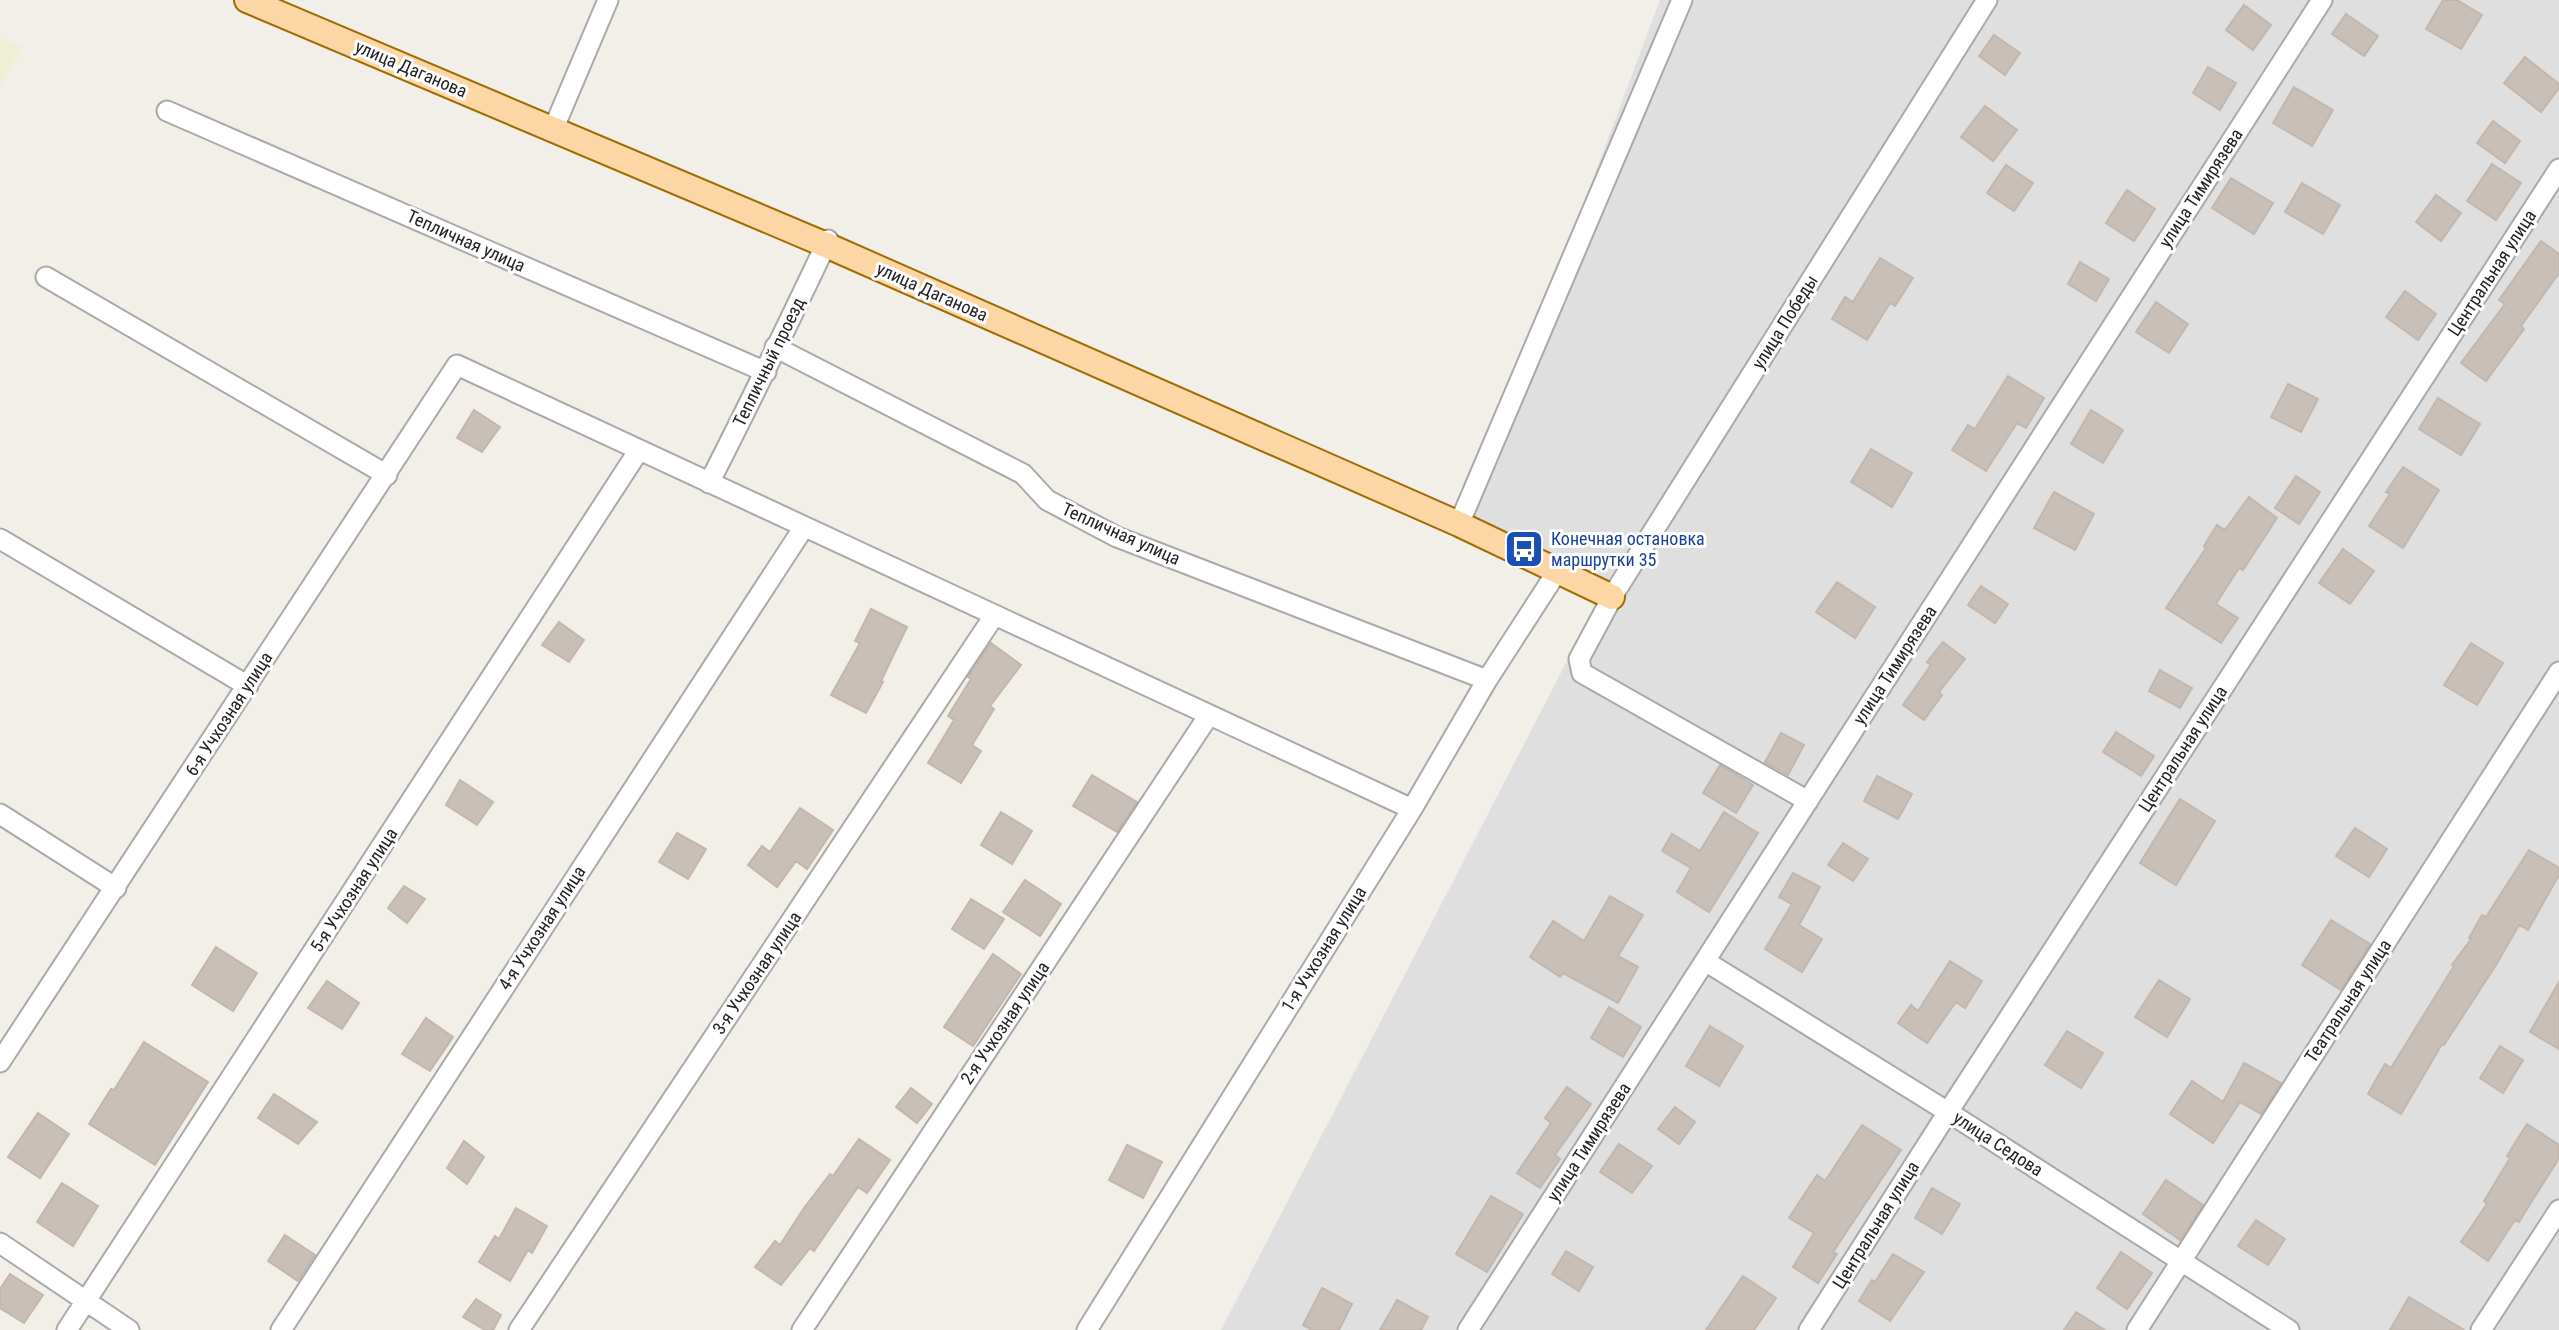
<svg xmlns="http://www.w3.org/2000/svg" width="2559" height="1330" font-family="'Roboto Condensed',sans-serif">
	<rect width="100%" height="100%" fill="#f2efe9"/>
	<path fill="#e0dfdf" d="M1660,0h899v1330h-1338l375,-725 -131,-85z"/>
	<path fill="#eef0d5" d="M0,38l22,9 -22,40z"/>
	<path fill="#c7bfb8" stroke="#c4b6ab" stroke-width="2" d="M2443,0h14l25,15 -21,34 -35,-20z
		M2244,5l27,20 -18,25 -27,-20z
		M2346,14l32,22 -14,20 -32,-22z
		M1994,35l26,18 -15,22 -26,-19z
		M2525,57l34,27v4l-18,24 -37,-29z
		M2208,67l28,16 -16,27 -27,-17z
		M2294,87l39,23 -21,36 -39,-23z
		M1985,106l32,24 -24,31 -32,-24z
		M2493,121l27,20 -15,22 -28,-20z
		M2492,164l29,19 -25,37 -29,-19z
		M2006,165l27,18 -19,28 -27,-18z
		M2231,178l42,25 -19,31 -42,-26z
		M2302,183l38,22 -17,29 -38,-22z
		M2127,190l28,19 -21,32 -28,-18z
		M2436,195l25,18 -20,28 -25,-19z
		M2541,241l18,13v19l-38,53 3,3 -38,52 -25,-18 44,-59 -6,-4z
		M1880,258l33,20 -18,28 -5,-3 -23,37 -35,-21 13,-22 8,5z
		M2080,262l29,17 -13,22 -28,-17z
		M2405,291l31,23 -18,26 -32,-23z
		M2156,302l32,22 -19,29 -33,-21z
		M2008,376l36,22 -18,30 -9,-5 -31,48 -34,-21 16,-25 7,4z
		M2288,384l30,15 -17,33 -30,-15z
		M2438,398l42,26 -19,31 -42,-26z
		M474,410l26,17 -18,25 -25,-14z
		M2091,410l32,20 -20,33 -32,-19z
		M1871,449l41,24 -20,34 -41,-25z
		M2403,467l36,23 -36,58 -34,-22 21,-32 -4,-2z
		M2296,476l24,16 -21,32 -24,-16z
		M2054,492l40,22 -19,36 -41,-22z
		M2249,497l28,21 -34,52 -4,-2 -23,36 22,14 -17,25 -55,-35 40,-60 -2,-2 13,-21 8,5z
		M2343,549l31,22 -24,33 -31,-21z
		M1837,582l38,25 -20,31 -39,-26z
		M1981,586l27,18 -13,19 -27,-18z
		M871,609l36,18 -26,54 2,1 -17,31 -35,-18 29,-52 -5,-2z
		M559,622l25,18 -15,22 -27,-17z
		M1943,642l22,17 -26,33 3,3 -18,25 -21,-15 28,-40 -4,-3z
		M991,643l30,22 -31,41 4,3 -22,36 9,6 -20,32 -33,-20 26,-43 -6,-4 23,-37 -3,-2z
		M2471,643l32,20 -26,42 -33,-20z
		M2160,670l32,18 -12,20 -31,-17z
		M2116,732l38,24 -13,20 -38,-24z
		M1781,733l23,12 -16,30 -23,-13z
		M1720,765l33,20 -17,28 -33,-20z
		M1092,775l45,27 -20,30 -44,-26z
		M1877,776l35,18 -14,25 -34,-18z
		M460,780l33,22 -16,23 -31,-20z
		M2180,799l35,22 -39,64 -36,-22z
		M800,808l33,22 -26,39 -11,-8 -19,26 -29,-22 14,-19 8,6z
		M1001,812l31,19 -20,33 -31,-19z
		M1724,812l34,21 -49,79 -32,-20 14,-24 -29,-17 10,-17 28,17z
		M2355,828l32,21 -18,28 -33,-21z
		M677,833l29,16 -18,30 -29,-17z
		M1843,843l25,16 -15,22 -25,-16z
		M2529,850l30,18v7l-31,55 -9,-5 -23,40 -52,80 -2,-1 -41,70 -33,-20 17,-30 6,4 63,-102 -2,-1 19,-26 -2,-1 13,-23 4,2z
		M1793,873l27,14 -21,38 23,14 -20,33 -37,-23 27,-45 -13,-7z
		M1025,880l36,24 -21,32 -37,-24z
		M404,886l21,13 -18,24 -19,-15z
		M1610,896l33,19 -25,41 20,11 -20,36 -55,-30 -3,4 -30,-20 23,-36 31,20z
		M971,899l33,20 -20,30 -32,-20z
		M2331,920l39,24 -29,46 -39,-25z
		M216,947l41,26 -24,38 -41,-26z
		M993,954l28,20 -48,72 -29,-19z
		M1950,961l32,20 -17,27 -9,-6 -29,41 -29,-20 13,-18 7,6z
		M2159,980l31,19 -23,38 -32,-20z
		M327,981l32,22 -17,26 -34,-21z
		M2559,982v67l-29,-17z
		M1609,1007l32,20 -18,30 -32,-19z
		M426,1018l27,19 -23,34 -28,-17z
		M1710,1026l33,20 -24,40 -33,-20z
		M2067,1031l36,22 -22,35 -36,-23z
		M144,1042l64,40 -53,83 -66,-41 22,-35 3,1z
		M2500,1046l23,14 -20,33 -23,-15z
		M2244,1063l37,20 -20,31 -21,-12 -27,41 -43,-29 22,-33 31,21z
		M1567,1087l24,17 -36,51 5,4 -20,29 -23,-15 34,-50 -6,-5z
		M911,1088l21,16 -15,19 -21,-16z
		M274,1094l43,28 -19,22 -40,-26z
		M1675,1107l20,15 -16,22 -21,-15z
		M38,1113l31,21 -29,44 -32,-21z
		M2527,1124l32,21v13l-40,64 -4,-2 -27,41 -27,-19 26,-38 -3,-3 26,-43 -3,-2z
		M1862,1125l39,25 -68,102 4,2 -19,29 -25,-16 21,-34 -25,-15 28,-43 8,6z
		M859,1139l31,21 -23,33 -9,-6 -44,64 -4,-3 -29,37 -26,-18 20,-26 5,4 24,-37 26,-34 3,2z
		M464,1141l20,16 -17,27 -20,-16z
		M1619,1144l33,22 -20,27 -32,-21z
		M1127,1145l35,17 -19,36 -34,-18z
		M2166,1180l37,25 -23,35 -37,-26z
		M62,1183l36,23 -25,40 -36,-24z
		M1932,1188l28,16 -18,30 -27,-16z
		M1491,1196l32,18 -36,58 -31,-18z
		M516,1208l31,18 -15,27 -4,-3 -18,31 -31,-19 16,-26 4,3z
		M2256,1220l29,19 -17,26 -30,-19z
		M285,1235l30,20 -17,26 -30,-20z
		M1566,1251l27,16 -14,24 -27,-17z
		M2121,1252l31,21 -25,36 -30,-21z
		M1893,1254l31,18 -34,49 -31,-20 13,-21 3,2z
		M10,1274l33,21 -19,28 -24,-15v-19z
		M1743,1276l33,22 -22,32h-48z
		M1322,1288l30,16 -13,26h-27l-9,-5z
		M2409,1297l55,33h-74z
		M476,1299l25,16 -8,15h-8l-22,-13z
		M1397,1300l31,17 -7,13h-41z
		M2076,1312l29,18h-41z"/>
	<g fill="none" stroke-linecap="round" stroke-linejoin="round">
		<g stroke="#a9a9a9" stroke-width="23">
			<path id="minor" d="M167,111l599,261
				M555,125l53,-125
				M46,277l341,198
				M775,347l248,127 24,26 70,37 370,143
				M709,483c41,-80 80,-161 119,-243
				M1459,524l223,-524
				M0,539l248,147
				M1808,801l-226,-128 -3,-14 36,-67 372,-592
				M0,814l116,74
				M1705,961l243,151 341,218
				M0,1062l457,-697 955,444
				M0,1243l129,87
				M67,1330l572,-880
				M281,1330l523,-803
				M519,1330l475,-714
				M802,1330l407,-615
				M1087,1330l325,-521 75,-129 73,-113
				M1468,1330l854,-1330
				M1809,1330l139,-218 611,-943
				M2137,1330l422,-658
				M2481,1330l78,-120"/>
		</g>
		<g stroke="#a06b00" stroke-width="28">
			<path id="major" d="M247,0l579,245 633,279 153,73"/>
		</g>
		<use href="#minor" stroke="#fff" stroke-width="19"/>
		<use href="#major" stroke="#fcd6a4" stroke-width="24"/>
	</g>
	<defs>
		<g id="bus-square" transform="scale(2.0125)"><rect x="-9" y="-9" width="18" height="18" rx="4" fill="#1a4fb4" stroke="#fff"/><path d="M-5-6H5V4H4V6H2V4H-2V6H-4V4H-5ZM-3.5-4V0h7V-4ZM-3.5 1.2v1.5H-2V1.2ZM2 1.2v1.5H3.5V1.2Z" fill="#fff"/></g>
	</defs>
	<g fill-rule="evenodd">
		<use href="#bus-square" x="1524" y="549"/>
	</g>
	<g text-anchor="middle" stroke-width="6" stroke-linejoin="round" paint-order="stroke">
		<g font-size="18" fill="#222" stroke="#fff">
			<text transform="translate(411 69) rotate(23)" y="6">улица Даганова</text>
			<text transform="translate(2201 188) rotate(-57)" y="6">улица Тимирязева</text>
			<text transform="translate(466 241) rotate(24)" y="6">Тепличная улица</text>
			<text transform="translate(2492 273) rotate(-57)" y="6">Центральная улица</text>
			<text transform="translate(932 292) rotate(24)" y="6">улица Даганова</text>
			<text transform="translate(1785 322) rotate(-58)" y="6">улица Победы</text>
			<text transform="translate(769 362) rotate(-64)" y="6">Тепличный проезд</text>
			<text transform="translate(1121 534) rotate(24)" y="6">Тепличная улица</text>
			<text transform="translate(1895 665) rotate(-57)" y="6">улица Тимирязева</text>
			<text transform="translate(229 714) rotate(-57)" y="6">6-я Учхозная улица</text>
			<text transform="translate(2183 749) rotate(-57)" y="6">Центральная улица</text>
			<text transform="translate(354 890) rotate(-57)" y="6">5-я Учхозная улица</text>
			<text transform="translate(542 928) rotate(-57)" y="6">4-я Учхозная улица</text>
			<text transform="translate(1324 949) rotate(-58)" y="6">1-я Учхозная улица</text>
			<text transform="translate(757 973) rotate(-56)" y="6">3-я Учхозная улица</text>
			<text transform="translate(2348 1001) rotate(-57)" y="6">Театральная улица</text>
			<text transform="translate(1005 1023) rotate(-56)" y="6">2-я Учхозная улица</text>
			<text transform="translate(1589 1142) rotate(-57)" y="6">улица Тимирязева</text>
			<text transform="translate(1998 1144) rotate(33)" y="6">улица Седова</text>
			<text transform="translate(1876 1225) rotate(-58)" y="6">Центральная улица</text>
		</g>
		<g font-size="18" fill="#164399" stroke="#fff" text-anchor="start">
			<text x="1551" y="545">Конечная остановка<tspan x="1551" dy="21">маршрутки 35</tspan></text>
		</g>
	</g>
</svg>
